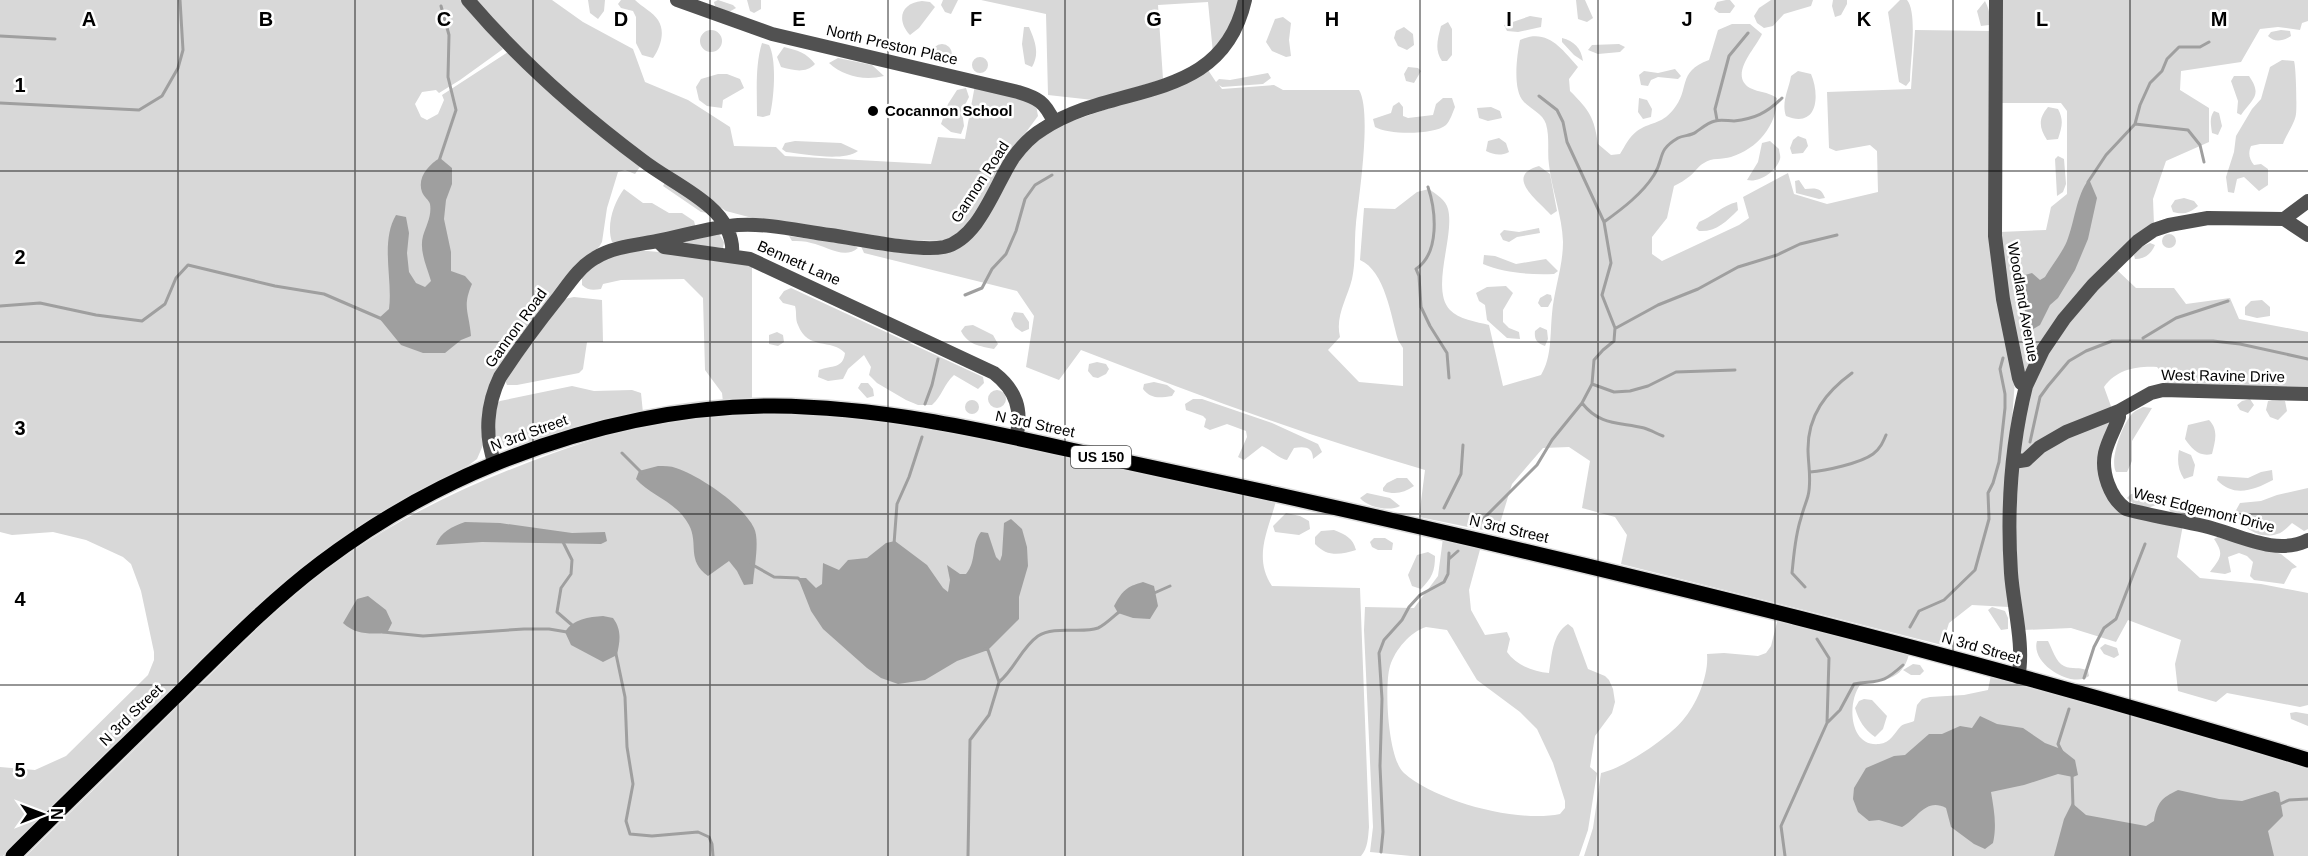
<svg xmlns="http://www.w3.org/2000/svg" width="2308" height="856" font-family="Arial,sans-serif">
	<rect width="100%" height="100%" fill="#fff"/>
	<path fill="#d8d8d8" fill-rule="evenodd" d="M0,0h463l40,49 -43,31 -21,13 -3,-3 -14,2 -7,12 6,13 6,3 11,-6 6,-14 -2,-5 66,-43 134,112 -7,10 -10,-4 -7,2 -11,36 -5,34 -3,5 -10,8 -97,124 -8,28 -1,38 -6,14 -8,6c-50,28 -101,53 -148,88 -49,37 -93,82 -138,125 -60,59 -120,119 -180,178h-3v-89l35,3 31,-14 82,-81 6,-15v-8l-13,-61 -10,-27 -8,-7 -37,-17 -33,-8 -41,3 -12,-3z
		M473,0h79l31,22 50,27 12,33 43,18 42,27 4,19 42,1 9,9 146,8 7,-27 27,2 10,-54 41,11 20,9 2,11 -23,31 -37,64 -17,21 -17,9 -38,-1 -142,-19 -38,-10 -79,-53 -98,-81z
		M588,0h17l-1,11 -6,8 -8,-6z
		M621,0h14c7,7 18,12 23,20 8,12 2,28 -5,38l-11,-3 -6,-12v-26l-3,-6 -12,-3 -3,-4z
		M718,0l15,5 3,3 -7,4 -14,-6 -1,-4z
		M747,0h14v9l-7,4 -4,-2z
		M943,0h15l-7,14 -6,-2 -4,-7z
		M981,0h259l-7,23 -20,30 -5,-51 -50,3 5,74 -70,21 -45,-5 -2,-81z
		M1576,0h9l8,18 -6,4 -9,-3z
		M1726,0h4l5,6 -5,7h-11l-5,-4 3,-7z
		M1771,0h42l-2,6 -27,8 -11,12 -9,2 -7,-5 -3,-7 5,-8z
		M1833,0h14v4l-6,11 -6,2 -3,-11z
		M1900,0h7c11,13 3,63 3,81l-4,5 -7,-4 -11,-70z
		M2001,0h307v21l-6,2 -2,7 -22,-3 -18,2 -19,33 -60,9 -1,19 29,18v34l-43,19 -13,38 1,26 -130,147 -17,-76 -7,-64 46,-2 5,-23 16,-13v-83l-6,-8h-61z
		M922,1l8,1 5,5 -16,21 -9,7c-14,-15 -9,-32 12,-34z
		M1985,1c4,8 6,15 4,24l-8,1 -4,-15z
		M1530,16l12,2 -1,9 -23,5 -11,-1 -3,-6z
		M1283,17l8,6 -2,17 2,16 -5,1 -14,-6 -6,-9 9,-23z
		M1448,22l4,7v26l-5,6h-5c-8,-11 -4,-23 -1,-35z
		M1732,24h18l12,10c-6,14 -34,41 -12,54 10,5 16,3 27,10 0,28 -20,51 -46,59 -9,3 -19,0 -27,6 -6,3 -9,9 -14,13 -5,4 -10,7 -16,10l-7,32 -15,19v17l10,7 77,-36 10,-7 -6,-21 45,-24 6,21 33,10 51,-12 -1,-41 -7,-6 -34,6 -7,-3 -2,-56 84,-3 4,-59 77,1 -2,161 25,189 -6,75v151l-37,-2 -23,18 -7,22 -321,-81 6,-29 -12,-18 -33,-9 8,-47 -21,-14 -26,1 -31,36 -15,49 -78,-16 6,-47c-117,-34 -231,-76 -344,-120l-22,30 -33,-13 8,-51 -17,-25 -153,-38 -4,-9 89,6 83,-105 26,-19 138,-48 12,-8 8,12 3,-3 11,1 38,-7 3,5 -8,6 -41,3 -3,-2 3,4 52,-4 9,5h76c13,21 0,106 -3,133 -2,19 0,38 -4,56 -5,20 -17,37 -12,58l-12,13 31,32 44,4v-38l-5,-8c-7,-24 -13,-69 -38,-80l4,-52 31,1 22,-17 12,-3c7,5 17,11 19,20 7,27 -18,80 2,101 8,9 27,12 39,15l14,61 38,-11c11,-18 9,-41 11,-61 2,-25 11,-47 11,-72 -1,-27 -11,-51 -14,-77 -2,-13 1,-27 -3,-41 -3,-10 -15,-15 -22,-22 -12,-12 -7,-47 -4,-62 27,-12 41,8 58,27l-9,12 1,12c20,20 24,26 28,53l13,11 9,-1c5,-8 9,-17 17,-23 12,-9 24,-6 36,-21 18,-21 3,-38 36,-50l9,-30z
		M1024,27h5c6,14 11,26 3,40l-7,-3 -3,-20z
		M1404,27l9,7 1,11 -7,5 -9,-4 -4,-8 2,-7z
		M2281,30l9,1 1,5c-8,5 -16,7 -23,0l3,-4z
		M700 41a11 11 0 1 1 22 0a11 11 0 1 1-22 0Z
		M1562,38c12,3 19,10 21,23l-9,-6 -12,-13z
		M762,43l7,2c8,15 5,53 1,70l-7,2 -6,-1c0,-24 -2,-51 5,-73z
		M1619,44l6,3 -5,5 -22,2 -10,-4 4,-5z
		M932 54a10 10 0 1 1 20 0a10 10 0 1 1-20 0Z
		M784,47c13,3 23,6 31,17 -10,10 -22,6 -34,3l-4,-10z
		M972 65a8 8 0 1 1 16 0a8 8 0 1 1-16 0Z
		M838,58l34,7 12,11c-20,5 -41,0 -55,-13z
		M2282,60l12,1c2,5 3,46 2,53 -1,9 -10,21 -13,30h-23l-9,2c-3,7 -2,13 3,19l7,-1 7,5v16l-9,6 -15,-14 -7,2 -3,14 -6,-1 -2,-15 8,-25 2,-16 16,-27 9,-10 9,-32z
		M1408,67l10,1 3,3 -7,12 -8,-2 -2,-7z
		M1675,69l6,7 -3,3 -20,-2 -7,3 -3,6 -7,-1 -2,-10 5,-4 14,2z
		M1798,71l13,3c9,21 7,55 -25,42 -5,-14 3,-27 5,-40z
		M718,74h9l13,5 4,9 -21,12 -1,8 -15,-2 -8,-6 -3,-13 5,-8z
		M2234,76h15c14,20 3,23 -8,39l-4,-2 1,-12 -7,-20z
		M966,88l3,9 -7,14 2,15 -3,8 -10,-2 -10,-8 7,-20 9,-14z
		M1443,98h9l3,9c-2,5 -5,14 -9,18 -11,10 -58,10 -71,2l-2,-8 18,-6 2,-7 6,-4 4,5v9l5,2 25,-3 3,-11z
		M1639,98l8,2 5,9 -1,8 -8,2 -5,-7z
		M1491,107l9,4 2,7 -14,3 -9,-3 -2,-10z
		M2048,107l10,2c6,11 4,18 0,30l-11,1c-8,-13 -9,-21 1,-33z
		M2214,111l5,2 3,13 -4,9 -6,-2c-1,-8 -3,-15 2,-22z
		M1798,136l8,3 2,7 -5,7 -11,1 -2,-6 3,-8z
		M1499,138l7,5 3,9c-8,4 -15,3 -23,-1l2,-10z
		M795,141l46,2 17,8c-15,11 -54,3 -72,1l-4,-3 3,-6z
		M1770,141l9,8c0,3 2,7 1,10 -4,13 -21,24 -33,21l11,-18 4,-19z
		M2058,156l6,3 2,25 -3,8 -6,4 -2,-37z
		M1539,166l11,8 7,37 -6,4c-12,-14 -48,-39 -12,-49z
		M1799,180l6,9c10,-1 16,-2 20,9l-6,1 -23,-6 -1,-12z
		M666,181l42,32 -7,-1 -38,-26z
		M624,189l19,14h9l17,10h13l12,8 2,8 -81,14 -3,-1c-6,-17 2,-40 12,-53z
		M2184,198l10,3 4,5c-8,7 -15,9 -25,6l-2,-6 4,-6z
		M1737,202l1,8c-12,12 -22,22 -39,21l-3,-3 3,-6c13,-5 24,-17 38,-20z
		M1539,228l1,5 -23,4 -8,5 -6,-2 -3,-6 4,-4 15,2z
		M2162 241a7 7 0 1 1 14 0a7 7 0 1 1-14 0Z
		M719,234l5,8 -1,6 -52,-5z
		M789,236l64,9 5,3c-14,12 -31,-2 -47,-5 -6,-2 -13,-2 -19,-2z
		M2150,243l5,2c-4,9 -10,14 -20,14l-1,-4 7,-8z
		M637,250l97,9 18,6v136l-29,1 -1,-9 -17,-23 -2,-72 -19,-19 -63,1 -18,4 -2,5c-7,1 -13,2 -19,-4v-7c15,-19 32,-24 55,-28z
		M1484,255l11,1 21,8 30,-5 12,12 -4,3c-24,1 -49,-1 -71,-10z
		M2116,269l20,19h38l12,16 44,-6 9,21 69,13v58l-143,-3v-11l-8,-9c-20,-1 -40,2 -53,20l8,22 -89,46 -3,-1c2,-16 2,-32 6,-47 11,-56 52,-98 90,-138z
		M1506,286l7,7 -10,17v12l6,6 10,4 1,7 -13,-1 -20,-18 -2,-15 -6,-4 -3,-8 11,-6z
		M791,288l192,89 1,6 -6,6 -24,-14c-10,9 -12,21 -22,30h-14l-12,-5 -29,-17 -8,-8 2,-8 -7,-12 -16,14 -5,10 -15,2 -10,-4 1,-7c13,-5 24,-1 26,-17 -14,-15 -37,-2 -47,-28 -3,-6 -1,-12 -3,-19l-12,-3 -4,-5 5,-7z
		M1547,294l4,1 1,5 -4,7h-7l-3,-4 2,-5z
		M574,297l28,3 1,42h-16l-4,27 -4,4 -62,12h-10l-2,-5 59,-81z
		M2262,300l8,7v9l-13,2 -12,-3v-8l6,-6z
		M1014,312l9,1 6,9v7l-7,3 -7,-5 -4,-8z
		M973,325l20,10 5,9 -4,5c-14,-3 -26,-4 -33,-18l4,-5z
		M1540,327l7,3 1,9 -3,7c-8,-3 -11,-6 -10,-15z
		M777,332l6,3 1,7 -6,4 -9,-2v-9z
		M1097,362l9,2 3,5 -3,5 -8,4 -5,-1 -5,-6 1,-7z
		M1154,382l13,3 8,6 -3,5c-13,2 -21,3 -29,-7l1,-5z
		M861,383h7l5,6 1,7 -7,2 -9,-10z
		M572,386l22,5 38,-1 9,3 2,20 -128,36c-25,-1 -21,-28 -19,-45l4,-3z
		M988 399a9 9 0 1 1 18 0a9 9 0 1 1-18 0Z
		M1193,399h9l70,24 46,21 4,8 -9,7c0,-12 -8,-13 -19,-11l-7,12c-9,-2 -16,-10 -25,-14l-18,14 -6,-3 9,-20 -1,-6 -19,-7 -17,6 -6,-3 2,-8 -3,-3 -17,-6 -1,-6z
		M2250,399l4,6 -6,8 -8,-3 -3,-5 5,-4z
		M2276,399l9,2 2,10 -9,9 -8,-3 -4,-7 2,-9z
		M965 407a7 7 0 1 1 14 0a7 7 0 1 1-14 0Z
		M2143,407l9,1 -20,33v20l-5,11h-11c-7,-12 7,-51 18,-60 2,-2 6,-3 9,-5z
		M764,413l75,2 105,15 332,71c-8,30 -23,56 -4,85l88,2 9,239c-1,10 -1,21 -8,29h-1335l237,-233c26,-23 52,-46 81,-66 62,-44 135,-77 207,-103 28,-10 57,-20 86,-27 42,-9 85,-12 127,-14z
		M2114,416l-9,27 4,53 74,29 -6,32 23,21 61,6 47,9v112l-8,2 -73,-14 -11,9 -38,-11 -3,-27 6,-24 -53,-20 -12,22 -45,-14 -48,2c-8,-55 -7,-108 -5,-162l23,-19z
		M2209,420c10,10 6,22 3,34 -13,3 -20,-5 -27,-15l3,-14z
		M2179,450l12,5 4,10 -2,11 -9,3c-6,-9 -7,-18 -5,-29z
		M2272,470l1,10c-19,10 -39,18 -56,0l1,-4 30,2 13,-6z
		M1397,478h10l7,8c-10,7 -19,9 -31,5v-3l4,-5z
		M2308,488v41l-4,2 -12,-8c-4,4 -10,10 -15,11 -18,6 -36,-7 -42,-22l5,-9 21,-2 16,-6z
		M1367,493l23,5 10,8c-11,6 -33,1 -40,-8z
		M2142,493l11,5 3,7 -8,3 -15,-5 -6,-5 4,-4z
		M2175,505l19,5 2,7 -12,1 -13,-5 -3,-6z
		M1286,513l14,3 9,5 1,8 -11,6 -24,-3 -2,-6z
		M1334,530c12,5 19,8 22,20 -16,5 -29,7 -41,-6v-7l6,-6z
		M2221,535l60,19 16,13 -5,2 -8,15 -30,-4 -4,-4 3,-14 -6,-6 -8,-3 -11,4 3,15 -6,2 -15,-2c10,-14 15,-17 4,-33z
		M1374,538h11l8,5 -1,7h-14l-6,-3 -2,-5z
		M1443,538l38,8 -12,44 2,20 14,25 22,-3 3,7 -3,13c9,13 26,20 42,21 3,-17 3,-39 19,-49l5,4 15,41 17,7 4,4 4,9 2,13 -3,11 -17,23 -5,31 7,6 -9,57 -9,26h-168l-41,-4 3,-25 -9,-197 1,-23 49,1 24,-32zM1426,627l21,3 30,50 43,32 17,17 16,34 12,38v7l-5,6c-42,9 -123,-12 -156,-41 -16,-14 -20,-86 -14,-107 5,-16 20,-34 36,-39z
		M1428,552l7,4c0,15 -3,22 -14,33l-9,-3 -4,-11 9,-20z
		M1992,607l13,4 3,7v11l-7,1 -13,-20z
		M1778,618l131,36c-7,28 -26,25 -49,31 -13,18 -11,62 19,59 12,-1 15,-11 22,-18 4,-3 9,-3 13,-5l3,-16 5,-6 8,-2 34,-2 24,-5 3,-15 317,91v90h-724l9,-28 8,-55c23,-5 67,-35 82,-53 14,-16 26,-45 24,-66l17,-1 34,3 8,-3 5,-7z
		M2037,641h11c4,7 8,22 16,25 8,4 16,0 24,5l1,5c-16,13 -59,-12 -52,-35z
		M2105,644l12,4 2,7 -5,3 -10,-4 -4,-6z
		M1913,664l7,1 4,6 -4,4h-9l-8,-5z
		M1864,699l8,1 15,16 -4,13 -8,8c-11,-8 -16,-16 -20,-29l4,-7z
		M2296,712l12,2v12l-17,-7 -1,-6z"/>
	<path fill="#9f9f9f" d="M440,158l12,10v16l-6,16 -2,19 7,33v19l14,5 7,8c-10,23 -3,28 -1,52l-10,4 -16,13h-22l-22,-8 -22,-27 10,-9c4,-29 -9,-67 7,-94l10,2 3,16 -2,20 2,19 7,11 9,4 6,-6c-4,-14 -12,-30 -8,-45 3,-10 9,-20 7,-32 -1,-4 -6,-7 -8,-12 -5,-14 6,-27 18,-34z
		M2089,179l8,19 -9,41 -13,31 -17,28 -8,7 -10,20 -10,6 -5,-19v-37l7,-2 8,7 5,-3c7,-12 17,-24 22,-36 8,-20 9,-45 22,-62z
		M658,466c6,0 13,0 18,2 24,8 67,37 78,60 6,12 0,41 -1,56l-9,1 -7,-14 -8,-10 -21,15c-22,-16 -9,-32 -19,-51 -13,-24 -38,-29 -53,-46l3,-8z
		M1011,519l11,10 5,18 1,19 -9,31v22l-31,31 -31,11 -32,19 -27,4 -17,-6 -14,-10 -44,-39 -12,-18 -13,-33h8l10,10 6,-4 1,-21 16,7 9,-10 19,-2 19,-15 9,-2 32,24 16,23 5,4 2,-12 -3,-15 13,9h6c11,-13 5,-30 15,-42l7,1 8,24 4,4 2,-6 2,-32z
		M465,522l35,1 72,10 33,-1 2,9 -6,3 -119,-2 -46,3c5,-14 16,-18 29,-23z
		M1143,582l11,4 4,20 -8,13 -17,-1 -15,-5 -4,-7c9,-16 12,-19 29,-24z
		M368,596l18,14 6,13 -5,10c-17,1 -31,2 -44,-10l14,-24z
		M603,616l10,2c9,12 7,23 4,37l-14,7 -32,-17 -6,-13c8,-13 24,-15 38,-16z
		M1980,716l17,8 26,4 22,15 16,6 14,11 3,15 -5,2 -15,-3 -34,11 -33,7c3,18 6,33 2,51l-8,6 -11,-5 -23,-17 -5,-19c-21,-11 -29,12 -44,19l-23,-7 -10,1 -11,-9 -5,-13 1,-11 12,-20 28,-12 11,-1 24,-21h13l18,-8 12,2z
		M2178,790l41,9 23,2 33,-10 4,2 4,23 -15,15 6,25h-220l10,-37 8,-16 14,12 60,11 8,-5c3,-18 7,-23 24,-31z"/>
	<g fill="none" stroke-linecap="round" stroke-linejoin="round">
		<path stroke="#9f9f9f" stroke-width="3" d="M0,36l55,3
			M0,103l139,7 23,-14 16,-28 5,-18 -3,-50
			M1717,120l-2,-11 14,-53 19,-23
			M2135,124l53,6 12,15 4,17
			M439,161l17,-51 -8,-33 1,-42 -8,-29
			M2088,182l18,-27 29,-31 5,-19 10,-22 12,-12 5,-12 12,-12h21l9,-5
			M1428,187c8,24 12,66 -12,82l3,7 2,31 9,19 17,27 2,25
			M1604,222c18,-13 38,-28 50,-47 11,-17 2,-24 24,-37 6,-3 13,-2 18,-6 6,-4 11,-9 19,-11 6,-2 13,0 19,0 20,-2 33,-8 48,-23
			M965,295l17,-7 10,-19 14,-15 10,-23 9,-32 10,-14 17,-10
			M0,306l40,-3 56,12 46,6 23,-17 11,-26 12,-13 87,21 49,8 58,25
			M1616,328l42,-23 40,-16 40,-22 39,-12 23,-11 37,-9
			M2143,338l33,-20 52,-17
			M1592,384l22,8 16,-1 18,-5 28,-14 59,-2
			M1582,403c18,23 37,19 62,25 7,2 13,6 19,8
			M925,404l7,-19 6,-26
			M2030,442l10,-45 8,-11 21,-25 17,-10 26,-10h101l27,3 68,15
			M622,453l20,20
			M1810,472c15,-1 51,-9 63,-18 7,-5 10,-12 13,-19
			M1444,508l17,-34 2,-29
			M1481,521l56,-56 15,-25 30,-37 10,-19 2,-24 9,-10 11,-9 1,-13 -13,-33 9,-32 -7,-41 -37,-80 -4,-20 -6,-12 -18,-14
			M563,542l9,18 -1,14 -10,14 -4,24 15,13
			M894,544l3,-40 12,-27 13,-40
			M1449,559l9,-8
			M751,564l23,13 24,1 2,2
			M1805,587l-13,-14c2,-19 3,-37 9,-55 2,-8 5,-15 7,-22 4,-16 0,-31 0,-47 0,-34 18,-57 44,-76
			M1152,594l18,-8
			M1910,627l9,-16 25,-11 31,-30 14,-51 -1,-26 5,-10 6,-21 6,-54v-14l-5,-25 3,-11
			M383,632l40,4 101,-7h25l18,3
			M1817,639l12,19 -2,65
			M616,654l9,43 2,50 6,37 -7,37 4,13 22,2 46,-4 11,5 3,7 1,12
			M2084,678l10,-31 10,-19 12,-9 29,-75
			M999,682c16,-13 22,-34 39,-46 17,-11 43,-2 60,-8 7,-3 16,-12 22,-17
			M2062,752l-4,-8 11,-35
			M2072,774l1,33
			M2278,805l11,-5 19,-1
			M1381,852l2,-20 -3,-66 2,-67 -3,-46 5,-13 18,-20 7,-13 11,-12 24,-13 4,-8 1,-21
			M968,856l2,-116 19,-25 10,-33 -11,-32 -3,-1
			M1785,856l-4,-30 46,-103 13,-13 14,-26c27,-4 28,0 49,-19"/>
		<g stroke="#dbdbdb" stroke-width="18">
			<path id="major" d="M13,856c53,-53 107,-105 161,-158 47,-46 94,-95 147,-135 53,-40 112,-74 173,-99 89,-36 184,-58 280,-58 102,1 199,22 297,44 69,15 138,30 208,45 346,77 690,161 1029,265"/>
		</g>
		<path stroke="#515151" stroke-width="14" d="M468,0c52,61 110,112 174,160 22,17 48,29 68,47 14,12 24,30 22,48
			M677,0l95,34 246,58c20,6 27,10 36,30
			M1996,0l-1,236 8,63 16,79 2,5 5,3c-15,60 -19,125 -15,187 2,31 14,74 7,104
			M2284,219l24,16
			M658,241l6,6 86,12 244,114c22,17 29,37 22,65
			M2026,386l17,-36 21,-31 29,-34 45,-44 16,-11 15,-5 39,-7 76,1 24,-18
			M2119,411v6c-4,12 -11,23 -14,36 -4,19 5,45 21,56 26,7 51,11 78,17 32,7 71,31 104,14
			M2013,462l13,-2 14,-13 26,-15 53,-21 32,-18 12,-3 145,4
			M495,464c-11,-29 -8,-60 5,-87 18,-27 37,-53 57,-78 11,-14 22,-32 38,-41 18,-11 41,-13 62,-17 26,-5 54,-14 81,-16 30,-2 62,6 92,10 29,4 88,17 114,12 35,-8 51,-62 69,-89 8,-11 18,-22 30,-29 72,-48 178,-23 202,-129"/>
		<use href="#major" stroke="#000" stroke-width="15"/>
	</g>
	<path fill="none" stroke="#000" stroke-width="1.5" stroke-opacity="0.55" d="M178,0v856M355,0v856M533,0v856M710,0v856M888,0v856M1065,0v856M1243,0v856M1420,0v856M1598,0v856M1775,0v856M1953,0v856M2130,0v856M0,171h2308M0,342h2308M0,514h2308M0,685h2308"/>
	<circle fill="#000" stroke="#fff" stroke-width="2" cx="873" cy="111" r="6"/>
	<g text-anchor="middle" stroke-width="5" stroke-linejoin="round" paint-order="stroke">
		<rect fill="#fff" stroke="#4c4c4c" stroke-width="1.5" x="1071" y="446" width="60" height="22" rx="4.5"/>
		<g font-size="14" font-weight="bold" fill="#000">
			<text x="1101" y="462">US 150</text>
		</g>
		<g font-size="15" fill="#000" stroke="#fff">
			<text transform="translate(892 45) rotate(13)" y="5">North Preston Place</text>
			<text transform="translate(980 182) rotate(-57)" y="5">Gannon Road</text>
			<text transform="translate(799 263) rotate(24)" y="5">Bennett Lane</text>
			<text transform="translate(2023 302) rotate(80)" y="5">Woodland Avenue</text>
			<text transform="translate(516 328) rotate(-54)" y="5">Gannon Road</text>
			<text transform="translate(2223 376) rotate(1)" y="5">West Ravine Drive</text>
			<text transform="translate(1035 424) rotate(12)" y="5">N 3rd Street</text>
			<text transform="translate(529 433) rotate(-20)" y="5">N 3rd Street</text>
			<text transform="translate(2204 510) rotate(14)" y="5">West Edgemont Drive</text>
			<text transform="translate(1509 529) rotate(13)" y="5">N 3rd Street</text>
			<text transform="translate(1981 648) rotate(16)" y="5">N 3rd Street</text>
			<text transform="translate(131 715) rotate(-44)" y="5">N 3rd Street</text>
		</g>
		<g font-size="15" font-weight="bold" fill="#000" stroke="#fff" text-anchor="start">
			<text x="885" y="116">Cocannon School</text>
		</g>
	</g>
	<g font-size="20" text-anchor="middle" font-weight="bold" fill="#000" stroke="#fff" stroke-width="5" stroke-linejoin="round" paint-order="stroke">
		<text x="89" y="26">A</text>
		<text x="266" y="26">B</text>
		<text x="444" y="26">C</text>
		<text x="621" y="26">D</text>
		<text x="799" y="26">E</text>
		<text x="976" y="26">F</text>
		<text x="1154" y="26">G</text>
		<text x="1332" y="26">H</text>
		<text x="1509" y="26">I</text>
		<text x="1687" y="26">J</text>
		<text x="1864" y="26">K</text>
		<text x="2042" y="26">L</text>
		<text x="2219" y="26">M</text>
		<text x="20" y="92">1</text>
		<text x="20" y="264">2</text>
		<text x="20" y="435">3</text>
		<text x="20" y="606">4</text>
		<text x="20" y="777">5</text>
	</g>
	<g transform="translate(42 814) rotate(90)" stroke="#ffffff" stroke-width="4.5" paint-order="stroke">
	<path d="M0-4.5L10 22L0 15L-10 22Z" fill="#000000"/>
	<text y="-9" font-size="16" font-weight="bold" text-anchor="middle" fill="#000000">N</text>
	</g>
</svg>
